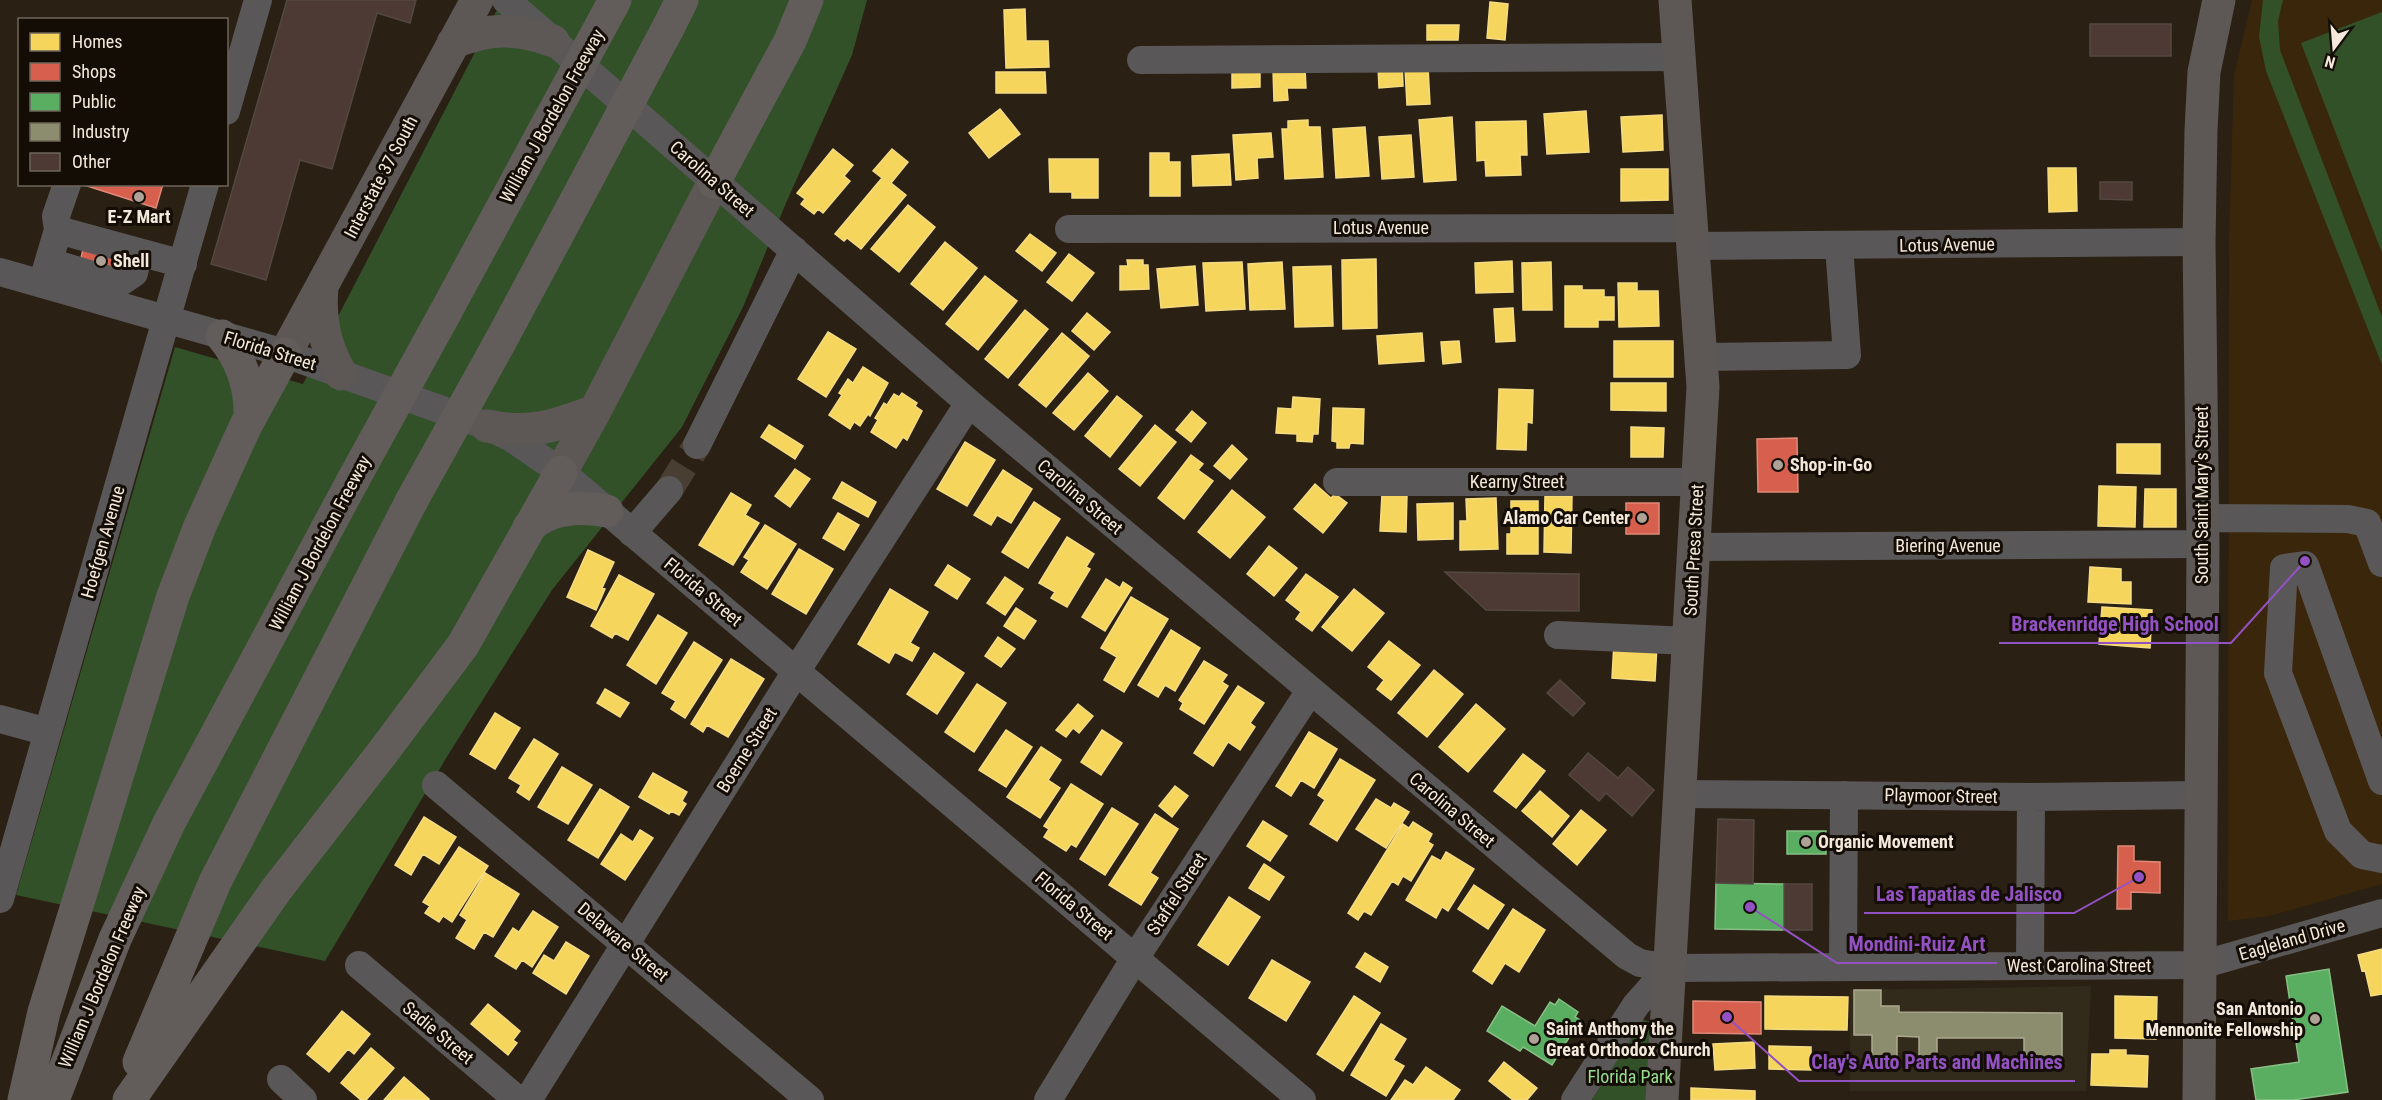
<svg xmlns="http://www.w3.org/2000/svg" width="2382" height="1100" font-family="'Roboto Condensed',sans-serif">
	<rect width="100%" height="100%" fill="#2a2014"/>
	<path fill="#322a1a" d="M2091,986l-5,105h-236v-101z"/>
	<path fill="#3a260a" d="M2252,0h130v884l-112,32 -42,5 1,-684 5,-162z"/>
	<path fill="#325129" d="M502,0h365l-15,55 -66,148 -43,104 -61,120 -130,163 -104,165 -123,206 -309,-66 159,-548 128,37z
		M2263,0h20l-5,21 2,29 102,267v48l-116,-294 -7,-34z
		M2382,12v241l-81,-210z
		M1640,1019l11,3 -1,78h-58z"/>
	<path fill="#f6d55c" stroke="#f5db82" stroke-width="1.5" d="M1490,2l18,2 -3,36 -18,-2z
		M1025,9l1,32h22l1,26 -43,1 -2,-58z
		M1427,25h32l-1,15h-31z
		M1402,64l1,22 -24,2 -1,-23z
		M1428,67l2,37 -23,1 -2,-37z
		M1260,68v19l-28,1v-19z
		M1305,69l1,19h-19l1,12 -14,1 -1,-31z
		M996,72h49l1,21h-50z
		M1000,109l20,25 -31,24 -20,-25z
		M1586,111l3,41 -42,2 -3,-40z
		M1662,115l1,35 -40,2 -2,-35z
		M1452,117l4,63 -32,2 -5,-62z
		M1308,120v7h12l3,50 -38,2 -3,-50h6v-8z
		M1526,121l1,34h-7l1,20 -35,1 -1,-16 -8,1 -1,-39z
		M1365,127l4,49 -33,2 -3,-49z
		M1271,133l2,24 -16,1 1,20 -22,2 -3,-45z
		M1411,135l3,42 -32,2 -3,-42z
		M833,149l20,16 -9,11 6,5 -27,32 -5,-4 -4,5 -13,-10 4,-5 -8,-6z
		M892,149l16,13 -17,21 15,12 -45,54 -14,-11 -3,3 -9,-7 47,-56 -9,-7z
		M1150,153h19v9h11v34h-30z
		M1229,154l2,31 -38,1 -1,-30z
		M1049,159h49v39h-26v-6h-22z
		M2048,168h28l1,43 -28,1z
		M1621,169h47v31l-47,1z
		M908,205l27,22 -36,45 -28,-23z
		M1030,234l26,19 -14,18 -26,-20z
		M945,242l32,26 -34,42 -32,-26z
		M1069,254l25,19 -22,28 -25,-19z
		M1376,259l1,69 -34,1 -1,-69z
		M1127,260h16v5h5l1,24 -29,1v-24h8z
		M1512,261l1,31 -37,1 -1,-30z
		M1242,262l3,47 -39,2 -3,-48z
		M1282,262l3,47 -35,1 -2,-46z
		M1551,262l1,48h-29l-1,-47z
		M1195,266l3,39 -37,3 -4,-39z
		M1331,266l2,60 -38,1 -2,-60z
		M985,276l32,25 -39,49 -32,-26z
		M1618,283h19v8h21l1,35 -40,1z
		M1565,286h17v4h22v7h10v23h-16v7h-33z
		M1513,308l2,33 -19,1 -2,-33z
		M1025,310l23,19 -40,49 -23,-19z
		M1087,313l23,19 -16,18 -22,-19z
		M828,332l28,17 -30,48 -28,-18z
		M1062,333l27,23 -43,51 -27,-22z
		M1422,333l2,28 -45,3 -2,-28z
		M1459,341l2,21 -18,2 -2,-22z
		M1614,341h59v36h-59z
		M863,367l25,16 -18,33 -2,-2 -8,12 -6,-4 -4,7 -21,-14 13,-20 -3,-2 9,-14 5,4z
		M1088,373l20,18 -34,39 -21,-17z
		M1611,383h55v28l-55,-1z
		M1499,389l34,1 -1,33 -5,-1 -1,28 -29,-1z
		M902,393l15,10 -2,3 7,5 -15,29 -4,-3 -7,11 -25,-16 7,-12 -3,-2 9,-15 3,2 7,-11 5,3z
		M1117,396l25,20 -32,41 -25,-21z
		M1293,397l27,2 -2,35h-5l-1,8 -15,-1v-7l-21,-1 2,-25 14,1z
		M1333,408l31,1 -1,35 -13,-1 -1,5h-12v-6l-5,-1z
		M1192,411l14,12 -15,19 -15,-12z
		M769,425l34,21 -8,13 -34,-22z
		M1155,425l21,17 -36,44 -21,-17z
		M1631,427l33,1 -1,29h-32z
		M965,442l30,18 -28,46 -30,-17z
		M2117,444h43v30l-43,-1z
		M1232,445l15,14 -17,20 -16,-13z
		M1191,455l12,9 -5,6 15,11 -29,38 -26,-21z
		M795,469l15,10 -20,28 -15,-11z
		M1003,470l29,19 -21,34 -14,-8 -6,10 -17,-10z
		M842,482l34,20 -8,15 -35,-19z
		M1315,484l16,14 4,-4 12,9 -24,30 -29,-24z
		M2099,486l37,1 -1,40 -37,-1z
		M2145,489h31v38h-32z
		M1232,490l33,27 -35,41 -32,-26z
		M731,493l20,12 -6,10 14,8 -26,42 -34,-20z
		M1382,494l25,1 -1,37 -26,-1z
		M1545,496h27l-1,57 -27,-1z
		M1496,498l2,51 -38,1v-29h7l-1,-22z
		M1511,501h27v53h-31v-20h4z
		M1034,502l26,17 -32,49 -26,-16z
		M1453,503v36l-35,1 -1,-36z
		M838,513l21,12 -15,25 -21,-12z
		M765,525l31,19 -29,45 -26,-17 8,-12 -5,-3z
		M1067,537l27,17 -8,13 4,2 -23,38 -16,-9 4,-6 -16,-9z
		M1269,546l28,22 -23,28 -27,-22z
		M799,549l34,20 -27,45 -34,-20z
		M588,550l26,12 -12,26 3,1 -9,21 -29,-13z
		M948,565l22,14 -13,20 -22,-14z
		M2090,567l31,2v13h10v22l-43,-2z
		M1306,574l32,23 -26,34 -16,-12 5,-7 -15,-12z
		M619,575l35,19 -26,46 -13,-7 -3,5 -21,-12z
		M1005,577l18,12 -18,26 -18,-12z
		M1106,579l14,9 3,-6 9,6 -27,43 -23,-14z
		M890,589l38,23 -18,31 9,5 -7,13 -17,-9 -6,11 -31,-19z
		M1354,589l30,24 -32,38 -30,-24z
		M1131,597l37,22 -44,73 -20,-12 13,-23 -16,-9z
		M2102,607l50,3 -2,38 -51,-4z
		M1016,608l20,13 -12,18 -20,-13z
		M658,615l29,18 -31,51 -29,-19z
		M1171,630l29,18 -25,43 -10,-6 -7,12 -20,-12z
		M998,637l17,12 -14,18 -16,-11z
		M1389,641l31,24 -29,35 -14,-11 7,-9 -16,-13z
		M694,642l28,18 -37,58 -14,-9 5,-8 -14,-8z
		M1614,642l43,3 -2,36 -43,-3z
		M934,653l30,20 -27,41 -30,-20z
		M731,659l33,20 -36,58 -21,-12 -4,7 -12,-8z
		M1204,661l23,14 -5,7 6,4 -24,38 -24,-15 3,-6 -4,-3z
		M1434,670l29,24 -36,43 -29,-24z
		M977,684l29,19 -32,49 -29,-20z
		M1238,686l26,17 -14,20 5,4 -15,23 -12,-8 -15,24 -19,-13z
		M605,689l24,14 -9,14 -23,-14z
		M1078,704l15,12 -14,17 -6,-5 -7,9 -10,-7z
		M1476,704l29,25 -37,43 -29,-25z
		M495,713l25,15 -25,41 -25,-15z
		M1006,730l26,17 -26,40 -27,-17z
		M1102,730l20,13 -21,32 -20,-13z
		M1309,732l28,17 -23,39 -13,-8 -10,16 -15,-10z
		M534,739l24,15 -29,46 -12,-8 4,-7 -12,-7z
		M1041,747l20,13 -13,20 12,8 -20,30 -33,-21z
		M1523,754l22,17 -29,37 -22,-17z
		M1340,759l35,21 -38,61 -27,-17 15,-24 -7,-5z
		M562,767l30,18 -24,39 -30,-17z
		M653,773l34,19 -5,9 4,3 -7,11 -8,-4 -2,3 -30,-17z
		M1071,784l32,20 -27,43 -5,-3 -5,7 -22,-14 5,-8 -5,-3z
		M1175,786l13,10 -16,21 -13,-11z
		M600,789l29,18 -31,51 -30,-18z
		M1540,791l29,25 -17,21 -30,-26z
		M1376,799l15,9 3,-5 15,9 -23,36 -30,-19z
		M1112,808l26,16 -33,51 -25,-16z
		M1581,810l25,20 -29,35 -24,-21z
		M1155,814l23,15 -28,44 8,5 -17,27 -32,-20z
		M424,817l32,20 -17,27 -16,-10 -12,21 -16,-10z
		M1263,821l24,15 -17,25 -23,-15z
		M1413,822l19,12 -4,8 5,3 -22,36 -8,-5 -5,9 -6,-4 -21,34 -7,-4 -6,9 -10,-7 55,-89 6,4z
		M640,830l13,8 -28,42 -24,-16 20,-30 12,8z
		M459,847l29,19 -36,56 -9,-6 -4,6 -14,-9 5,-7 -7,-4z
		M1446,852l28,17 -26,42 -6,-4 -6,11 -30,-18 26,-44 9,5z
		M1264,864l20,13 -15,23 -20,-12z
		M485,873l34,21 -26,43 -9,-5 -10,17 -18,-11 11,-18 -7,-5z
		M1474,885l30,20 -16,24 -30,-20z
		M1229,897l31,20 -32,48 -30,-20z
		M1513,909l32,21 -26,42 -14,-9 -13,21 -19,-13z
		M533,911l25,16 -26,40 -10,-7 -6,9 -21,-13 18,-28 6,4z
		M566,942l23,14 -23,38 -33,-21 11,-18 10,6z
		M2382,949v45l-11,2 -6,-26 -3,1 -4,-16z
		M1365,953l23,14 -8,15 -24,-15z
		M1272,960l38,22 -24,39 -37,-23z
		M1354,996l26,17 -37,58 -26,-17z
		M1765,996l83,1 -1,33 -82,-1z
		M2115,996l42,1 -1,42 -41,-1z
		M488,1004l32,27 -7,9 4,3 -9,12 -37,-31z
		M342,1011l28,23 -16,20 -6,-5 -19,23 -22,-18z
		M1381,1024l25,15 -13,21 11,6 -18,30 -35,-21z
		M1754,1042l1,26 -40,2 -2,-26z
		M1769,1046l42,1v23l-42,-1z
		M371,1048l23,20 -28,32h-5l-20,-17z
		M2110,1050h16v5l22,1 -1,31 -56,-2 1,-31h18z
		M1504,1062l33,26 -10,12h-14l-24,-19z
		M1426,1067l34,23 -7,10h-62l14,-20 8,5z
		M404,1077l25,22 -2,1h-43z
		M1691,1088l64,3v9h-64z"/>
	<path fill="#d6604d" stroke="#df8977" stroke-width="1.5" d="M81,184h82l-7,24z
		M84,245l40,12 -6,20 -39,-11z
		M1797,438l1,54h-40l-1,-53z
		M1626,503h33v31h-33z
		M2118,846h16v15l26,1v31l-29,-1v17h-14z
		M1693,1001l68,1v32l-68,-1z"/>
	<path fill="#5aae61" stroke="#88bf85" stroke-width="1.5" d="M1787,831h39v23h-39z
		M1716,883l68,1v46l-69,-1z
		M2329,969l19,123 -55,8h-37l-5,-31 48,-7 -13,-86z
		M1559,999l19,13 -3,5 5,3 -28,45 -29,-18 -3,4 -33,-20 15,-25 33,20 15,-24 5,3z"/>
	<path fill="#8c8c6e" stroke="#aba88e" stroke-width="1.5" d="M1854,990h27v16h18v6l163,1v46h-38v-21h-87v27h-18v-28l-22,-1v23h-25v-24h-18z"/>
	<path fill="#4d3a34" stroke="#534842" stroke-width="1.5" d="M287,0h129l-6,23 -33,-10 -45,156 -32,-9 -34,120 -55,-16z
		M2090,24h81v32h-81z
		M2100,182h32v18l-32,-1z
		M1445,572l134,2v37l-93,-1z
		M1560,680l25,23 -12,13 -26,-23z
		M1588,753l30,25 10,-11 26,23 -22,26 -26,-23 -7,8 -30,-26z
		M1718,819l36,1 -1,64 -37,-1z
		M1784,884h28v46h-28z"/>
	<g fill="none" stroke-linecap="round" stroke-linejoin="round">
		<path stroke="#483e32" stroke-width="28" stroke-dasharray="28 14" stroke-linecap="butt" d="M669,490l28,-45"/>
		<path stroke="#5a5758" stroke-width="28" d="M506,0l463,403 658,553 13,7 29,5 532,-3 181,-52
			M1141,60l540,-3
			M226,111l32,-111
			M1069,229l624,-1
			M58,230l-2,-14 11,-32
			M1694,246l505,-4
			M49,262l70,21 15,-10 5,-21
			M0,272l274,78 213,76 23,11 51,35 741,628
			M42,284l16,-54 125,34
			M1700,357l147,-2 -8,-109
			M697,445l97,-195
			M1337,482h360
			M2202,518l146,1 19,4 15,40
			M632,533l37,-43
			M1694,547l509,-3
			M1558,635l131,6
			M0,719l48,13
			M2382,781l-77,-216 -21,3 -6,105 60,158 24,24 20,4
			M436,785l374,315
			M1680,794l351,3 171,-2
			M0,899l205,-715
			M359,965l159,135
			M2030,966l1,-169
			M1843,967l1,-172
			M281,1079l22,21
			M528,1100l269,-430 172,-267
			M1048,1100l87,-142 175,-267
			M1575,1100l61,-95 33,-37"/>
		<path stroke="#5d5755" stroke-width="33" d="M453,43c34,-15 65,-16 100,-2
			M322,288c-3,32 3,58 19,86
			M285,354l192,-354
			M487,426c43,9 68,0 108,-15
			M561,472l34,-61 119,-229
			M1662,1100l41,-713 -28,-387
			M2199,1100l4,-556 -4,-302 2,-112 3,-58 15,-72"/>
		<path stroke="#625d5b" stroke-width="33" d="M668,28l14,-28
			M714,182l76,-141 17,-41
			M445,313l89,-164
			M222,336c20,24 29,50 28,81
			M500,342l81,-151
			M529,527c21,-20 51,-21 78,-16
			M139,1062l76,-180 197,-382
			M24,1100l20,-88 129,-416 27,-70 46,-101 39,-71
			M53,1100l62,-161 54,-116 183,-341
			M129,1100l147,-210 107,-138 80,-107 98,-173"/>
		<path stroke="#625d5b" stroke-width="33" d="M534,149l81,-149
			M581,191l87,-163
			M352,482l93,-169
			M412,500l88,-158"/>
	</g>
	<g fill="#ada295" stroke="#140d05" stroke-width="2">
		<circle cx="139" cy="197" r="6"/>
		<circle cx="101" cy="261" r="6"/>
		<circle cx="1778" cy="465" r="6"/>
		<circle cx="1642" cy="518" r="6"/>
		<circle cx="1806" cy="842" r="6"/>
		<circle cx="2315" cy="1019" r="6"/>
		<circle cx="1534" cy="1039" r="6"/>
	</g>
	<g text-anchor="middle" stroke-width="6" stroke-linejoin="round" paint-order="stroke">
		<g font-size="18" fill="#f4e8da" stroke="#140d05">
			<text transform="translate(552 116) rotate(-61)" y="6">William J Bordelon Freeway</text>
			<text transform="translate(381 177) rotate(-62)" y="6">Interstate 37 South</text>
			<text transform="translate(712 179) rotate(41)" y="6">Carolina Street</text>
			<text x="1381" y="234">Lotus Avenue</text>
			<text transform="translate(1947 245) rotate(-1)" y="6">Lotus Avenue</text>
			<text transform="translate(270 351) rotate(17)" y="6">Florida Street</text>
			<text x="1517" y="488">Kearny Street</text>
			<text transform="translate(2202 495) rotate(-90)" y="6">South Saint Mary's Street</text>
			<text transform="translate(1080 497) rotate(40)" y="6">Carolina Street</text>
			<text transform="translate(103 542) rotate(-74)" y="6">Hoefgen Avenue</text>
			<text transform="translate(320 543) rotate(-62)" y="6">William J Bordelon Freeway</text>
			<text x="1948" y="552">Biering Avenue</text>
			<text transform="translate(1694 550) rotate(-87)" y="6">South Presa Street</text>
			<text transform="translate(703 592) rotate(40)" y="6">Florida Street</text>
			<text transform="translate(747 750) rotate(-58)" y="6">Boerne Street</text>
			<text transform="translate(1941 796) rotate(1)" y="6">Playmoor Street</text>
			<text transform="translate(1452 810) rotate(40)" y="6">Carolina Street</text>
			<text transform="translate(1177 894) rotate(-57)" y="6">Staffel Street</text>
			<text transform="translate(1074 906) rotate(40)" y="6">Florida Street</text>
			<text transform="translate(2292 940) rotate(-16)" y="6">Eagleland Drive</text>
			<text transform="translate(623 942) rotate(40)" y="6">Delaware Street</text>
			<text x="2079" y="972">West Carolina Street</text>
			<text transform="translate(102 977) rotate(-67)" y="6">William J Bordelon Freeway</text>
			<text transform="translate(438 1033) rotate(40)" y="6">Sadie Street</text>
		</g>
		<g font-size="18" font-weight="bold" fill="#f4e8da" stroke="#140d05" text-anchor="start">
			<text x="139" y="223" text-anchor="middle">E-Z Mart</text>
			<text x="113" y="267">Shell</text>
			<text x="1790" y="471">Shop-in-Go</text>
			<text x="1630" y="524" text-anchor="end">Alamo Car Center</text>
			<text x="1818" y="848">Organic Movement</text>
			<text x="2303" y="1015" text-anchor="end">San Antonio<tspan x="2303" dy="21">Mennonite Fellowship</tspan></text>
			<text x="1546" y="1035">Saint Anthony the<tspan x="1546" dy="21">Great Orthodox Church</tspan></text>
		</g>
		<g font-size="18" fill="#99de8c" stroke="#140d05">
			<text x="1630" y="1083">Florida Park</text>
		</g>
	</g>
	<path fill="none" stroke="#9352c4" stroke-width="2" d="M2305 561L2231 643H1999M2139 877L2074 913H1864M1750 907L1837 963H1997M1727 1017L1799 1081H2075"/>
	<g fill="#9352c4" stroke="#140d05" stroke-width="2">
		<circle cx="2305" cy="561" r="6"/>
		<circle cx="2139" cy="877" r="6"/>
		<circle cx="1750" cy="907" r="6"/>
		<circle cx="1727" cy="1017" r="6"/>
	</g>
	<g font-size="20" text-anchor="middle" font-weight="bold" fill="#9352c4" stroke="#140d05" stroke-width="6" stroke-linejoin="round" paint-order="stroke">
		<text x="2115" y="631">Brackenridge High School</text>
		<text x="1969" y="901">Las Tapatias de Jalisco</text>
		<text x="1917" y="951">Mondini-Ruiz Art</text>
		<text x="1937" y="1069">Clay's Auto Parts and Machines</text>
	</g>
	<rect x="18" y="18" width="210" height="168" fill="#140d05" stroke="#6e655a" stroke-width="1.5"/>
	<rect x="30" y="33" width="30" height="18" fill="#f6d55c" stroke="#6e655a" stroke-width="1.5"/>
	<text x="72" y="48" font-size="18" fill="#f4e8da">Homes</text>
	<rect x="30" y="63" width="30" height="18" fill="#d6604d" stroke="#6e655a" stroke-width="1.5"/>
	<text x="72" y="78" font-size="18" fill="#f4e8da">Shops</text>
	<rect x="30" y="93" width="30" height="18" fill="#5aae61" stroke="#6e655a" stroke-width="1.5"/>
	<text x="72" y="108" font-size="18" fill="#f4e8da">Public</text>
	<rect x="30" y="123" width="30" height="18" fill="#8c8c6e" stroke="#6e655a" stroke-width="1.5"/>
	<text x="72" y="138" font-size="18" fill="#f4e8da">Industry</text>
	<rect x="30" y="153" width="30" height="18" fill="#4d3a34" stroke="#6e655a" stroke-width="1.5"/>
	<text x="72" y="168" font-size="18" fill="#f4e8da">Other</text>
	<g transform="translate(2334 48) rotate(196)" stroke="#140d05" stroke-width="4.5" paint-order="stroke">
	<path d="M0-4.5L10 22L0 15L-10 22Z" fill="#f4e8da"/>
	<text y="-9" font-size="16" font-weight="bold" text-anchor="middle" fill="#f4e8da">N</text>
	</g>
</svg>
